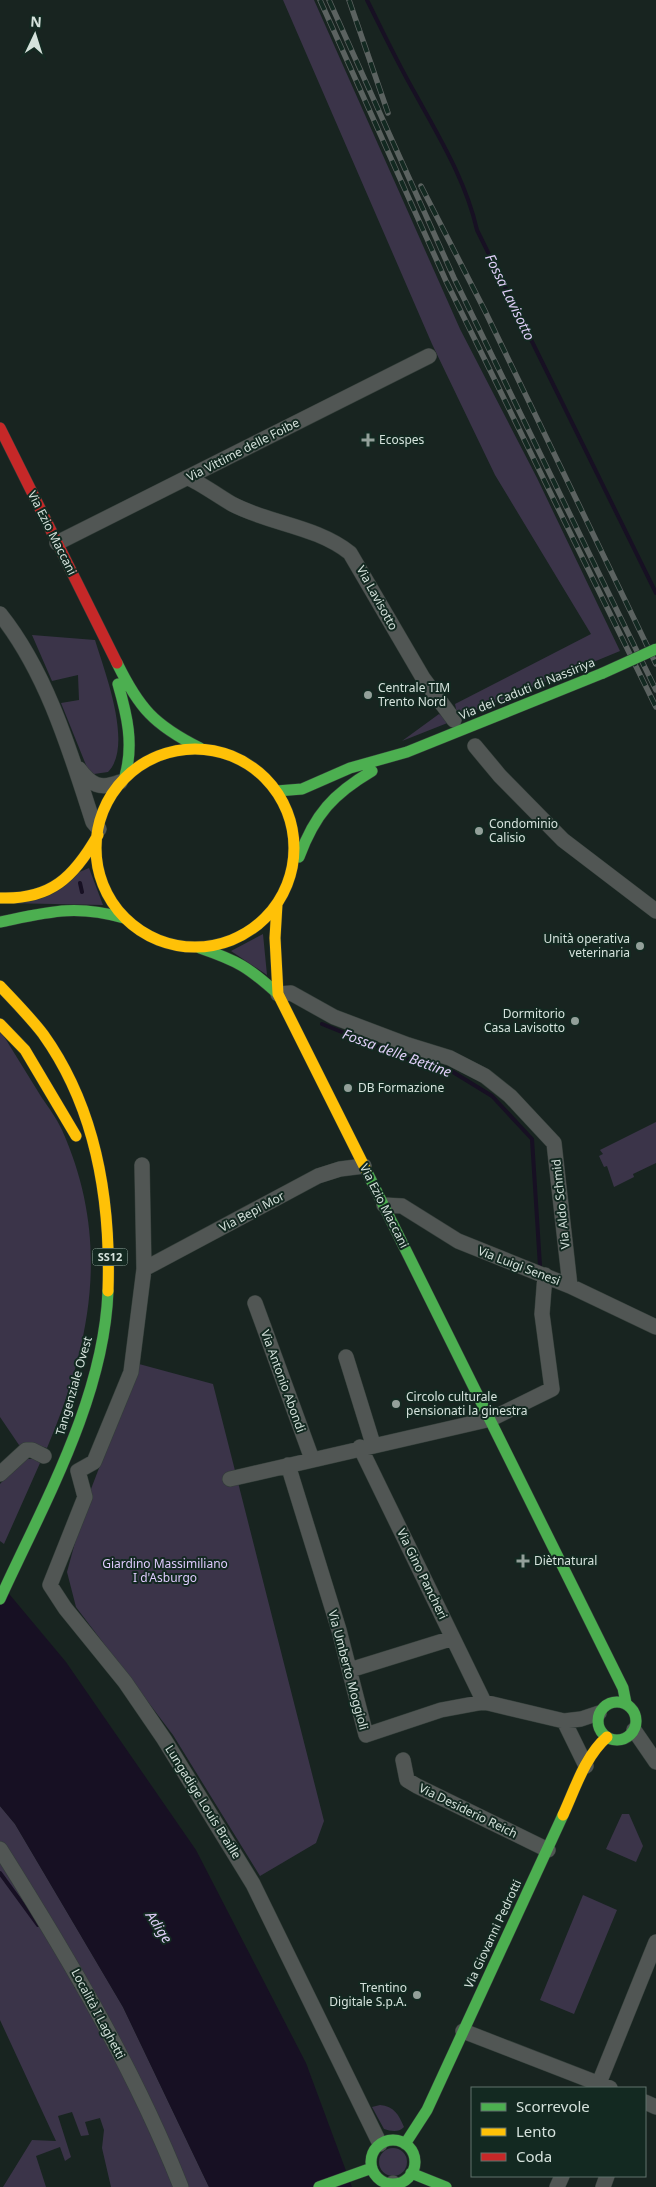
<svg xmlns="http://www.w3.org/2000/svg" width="656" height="2187" font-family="'Noto Sans',sans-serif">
	<rect width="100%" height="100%" fill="#182420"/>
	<path fill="#3b3449" d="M283,0h31l146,329 77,149 83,173 -162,67 -3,-14 136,-70 -96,-159 -63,-131z
		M32,635l63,5c9,30 39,106 13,132l-14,2 -6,-4 -27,-67 18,-3 -1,-25 -26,6z
		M439,714l11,8 -48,19z
		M89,868l14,37 -98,-2z
		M263,934l4,41 -36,-24z
		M0,1030c14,23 28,45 42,68 7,10 15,21 20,32 49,110 30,211 -15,318l-16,-5 -12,2 -19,-28z
		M656,1122v41l-23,11 1,3 -20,10 -7,-21 -3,1 -5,-11 4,-2 -3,-4z
		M139,1364l74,20 111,437 -8,22 -56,33 -87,-141 -97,-128 -9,-35 19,-70z
		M27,1459h7l6,4 -36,81 -4,-3v-57l18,-20z
		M0,1806l15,18 108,183 86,180h-22l-187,-345z
		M622,1814h7l14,32 -7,16 -30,-13z
		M0,1857l76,127 -2,4 6,1 33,59 64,139h-66l-9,-39 2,-18 -4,-12 -15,4 4,13 -8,1 -9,-24 -14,4 13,41 -6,4 -5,-14 -24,9 10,31h-43l29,-47 24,1 -56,-121z
		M583,1895l34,15 -43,104 -34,-14z
		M380,2105c14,1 19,10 24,22 -6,6 -13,4 -20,2l-12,-22z
		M379 2162a14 14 0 1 1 28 0a14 14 0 1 1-28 0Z"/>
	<path fill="#171023" d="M0,1583l66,79 130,188 110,213 46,124h-143l-86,-180 -108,-183 -15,-18z"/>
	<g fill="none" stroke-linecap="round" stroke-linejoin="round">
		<path stroke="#171023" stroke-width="4" d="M367,0c16,32 31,64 49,95 24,44 50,86 61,135l179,363
			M80,883l2,9
			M322,1024l94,38 32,7 44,27 40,43 8,127
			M0,1873l38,52"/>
		<g stroke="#333e39" stroke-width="16">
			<path id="street" d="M186,478c7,0 37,21 46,26 38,20 84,22 118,49l73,125 31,42
				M57,543l372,-187
				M0,614c47,59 70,137 93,208l6,7
				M475,746l25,30 63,64 93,71
				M79,769c12,16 21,21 41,13
				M278,994l13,-1 43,24 74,28 42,13 35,18 25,20 44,47 16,143
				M142,1165l2,104 -13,103 -37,90 -16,9 7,26 -35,88 15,23 60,74 39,57 89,145 127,260
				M384,1205l18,1 56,35 112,45 86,41
				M144,1269l174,-93 22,-7 24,-3
				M255,1303l57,156
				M346,1357l27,87
				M360,1447l124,255
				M288,1465l51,165 27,105 75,-25 43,-8 80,19 17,-2 18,-6
				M0,1474l26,-24h6l12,6
				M230,1479l261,-60 61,-30 -10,-75 3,-39
				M350,1670l103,-32
				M564,1721l22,45
				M634,1730l22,32
				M403,1760l4,20 10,6 131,64
				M0,1849c68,108 134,219 181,338
				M463,2031l147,57
				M597,2088l59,-146
				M645,2102l11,5
				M393,2183l1,4
				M557,2187l5,-11
				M603,2187l4,-11"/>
		</g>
		<g stroke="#333e39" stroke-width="12">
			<path id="fast" d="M117,663c22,45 37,62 83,85
				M118,684c9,31 16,60 7,92
				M277,791l25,-2 48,-21 57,-16 196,-79
				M299,857c16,-43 34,-63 73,-86
				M0,922c48,-10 75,-18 124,-4
				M200,948c38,13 48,19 78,46
				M366,1170l257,518 3,15
				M0,1599c44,-96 104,-201 108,-308
				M598 1721a19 19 0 1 1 38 0a19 19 0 1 1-38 0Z
				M371 2162a22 22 0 1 1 44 0a22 22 0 1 1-44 0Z
				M405,2144l22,-34 136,-295
				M411,2173l35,14
				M319,2187l53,-19"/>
		</g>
		<g stroke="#333e39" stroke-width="12">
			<path id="slow" d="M96 848a99 99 0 1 1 198 0a99 99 0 1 1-198 0Z
				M0,898c51,2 74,-21 98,-63
				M277,904l-2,34 3,56 88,176
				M0,986c15,16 30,31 43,48 53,74 68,168 65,257
				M0,1024l25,26 51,86
				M563,1815c12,-26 22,-59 44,-78"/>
		</g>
		<g stroke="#333e39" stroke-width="12">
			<path id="jam" d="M0,428l117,235"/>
		</g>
		<use href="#street" stroke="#515654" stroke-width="15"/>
		<use href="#fast" stroke="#4caf50" stroke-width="11"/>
		<use href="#slow" stroke="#ffc107" stroke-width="11"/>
		<use href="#jam" stroke="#c62828" stroke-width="11"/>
		<g stroke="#5b6260" stroke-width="5.5">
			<path id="rail" d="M320,0l126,281 210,426
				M329,0l125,278 202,412
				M349,0l39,113
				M421,186l64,125 171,353"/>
		</g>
		<use href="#rail" stroke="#132921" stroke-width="4" stroke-dasharray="11" stroke-linecap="butt"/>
		<g stroke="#333e39" stroke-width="12" stroke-linecap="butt">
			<path id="fast-bridge" d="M603,673l53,-24"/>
		</g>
		<use href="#fast-bridge" stroke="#4caf50" stroke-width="11"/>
	</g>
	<g fill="#93a09a" stroke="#132921" stroke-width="2">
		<path d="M365.5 432.5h5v5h5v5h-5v5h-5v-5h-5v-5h5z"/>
		<circle cx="368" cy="695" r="5"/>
		<circle cx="479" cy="831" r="5"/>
		<circle cx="640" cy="946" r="5"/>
		<circle cx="575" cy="1021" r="5"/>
		<circle cx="348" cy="1088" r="5"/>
		<circle cx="396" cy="1404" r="5"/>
		<path d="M520.5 1553.5h5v5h5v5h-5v5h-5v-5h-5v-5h5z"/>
		<circle cx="417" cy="1995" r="5"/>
	</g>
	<g text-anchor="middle" stroke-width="4" stroke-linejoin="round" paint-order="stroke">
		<rect fill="#132921" stroke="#9baaa4" stroke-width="1" x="92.5" y="1248.5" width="35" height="17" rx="4"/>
		<g font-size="11" font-weight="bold" fill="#d5e2dc">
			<text x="110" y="1261">SS12</text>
		</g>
		<g font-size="12" fill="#d5e2dc" stroke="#132921" text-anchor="start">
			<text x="379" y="444">Ecospes</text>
			<text x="378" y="692">Centrale TIM<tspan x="378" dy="14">Trento Nord</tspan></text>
			<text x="489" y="828">Condominio<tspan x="489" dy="14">Calisio</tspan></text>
			<text x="630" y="943" text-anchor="end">Unità operativa<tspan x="630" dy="14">veterinaria</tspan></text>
			<text x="565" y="1018" text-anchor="end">Dormitorio<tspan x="565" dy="14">Casa Lavisotto</tspan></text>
			<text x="358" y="1092">DB Formazione</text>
			<text x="406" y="1401">Circolo culturale<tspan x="406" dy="14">pensionati la ginestra</tspan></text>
			<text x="534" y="1565">Diètnatural</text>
			<text x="407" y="1992" text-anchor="end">Trentino<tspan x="407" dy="14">Digitale S.p.A.</tspan></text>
		</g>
		<g font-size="12" fill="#d5e2dc" stroke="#132921">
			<text transform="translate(243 450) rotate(-27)" y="4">Via Vittime delle Foibe</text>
			<text transform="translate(52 533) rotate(63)" y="4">Via Ezio Maccani</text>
			<text transform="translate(377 598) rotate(61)" y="4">Via Lavisotto</text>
			<text transform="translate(527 689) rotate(-22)" y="4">Via dei Caduti di Nassiriya</text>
			<text transform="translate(561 1204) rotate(-96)" y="4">Via Aldo Schmid</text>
			<text transform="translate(384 1206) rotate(63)" y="4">Via Ezio Maccani</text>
			<text transform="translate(252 1212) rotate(-28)" y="4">Via Bepi Mor</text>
			<text transform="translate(519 1266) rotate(21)" y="4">Via Luigi Senesi</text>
			<text transform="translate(283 1381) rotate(70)" y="4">Via Antonio Abondi</text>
			<text transform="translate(74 1386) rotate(-74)" y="4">Tangenziale Ovest</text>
			<text transform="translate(422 1574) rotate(64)" y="4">Via Gino Pancheri</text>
			<text transform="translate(348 1670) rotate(75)" y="4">Via Umberto Moggioli</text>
			<text transform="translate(203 1802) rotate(58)" y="4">Lungadige Louis Braille</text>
			<text transform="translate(468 1811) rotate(26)" y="4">Via Desiderio Reich</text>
			<text transform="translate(493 1934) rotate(-65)" y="4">Via Giovanni Pedrotti</text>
			<text transform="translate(98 2014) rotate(62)" y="4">Località I Laghetti</text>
		</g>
		<g font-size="12" fill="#dfcbfe" stroke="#132921">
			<text x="165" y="1568">Giardino Massimiliano<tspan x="165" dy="14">I d'Asburgo</tspan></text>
		</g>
		<g font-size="14" font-style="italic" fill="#e0cff8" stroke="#132921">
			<text transform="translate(510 297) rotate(64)" y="5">Fossa Lavisotto</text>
			<text transform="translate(397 1053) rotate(20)" y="5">Fossa delle Bettine</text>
			<text transform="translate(159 1927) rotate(57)" y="5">Adige</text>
		</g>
	</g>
	<rect x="471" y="2087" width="175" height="90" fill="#132921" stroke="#61736c"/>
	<rect x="481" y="2103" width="25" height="8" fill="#4caf50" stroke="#61736c"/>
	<text x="516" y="2112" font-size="15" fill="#d5e2dc">Scorrevole</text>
	<rect x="481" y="2128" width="25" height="8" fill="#ffc107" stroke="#61736c"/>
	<text x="516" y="2137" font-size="15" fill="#d5e2dc">Lento</text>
	<rect x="481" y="2153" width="25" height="8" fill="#c62828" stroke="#61736c"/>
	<text x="516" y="2162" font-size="15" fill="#d5e2dc">Coda</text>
	<g transform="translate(35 35) rotate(4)" stroke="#132921" stroke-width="4" paint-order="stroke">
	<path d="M0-4L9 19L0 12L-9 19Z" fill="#d5e2dc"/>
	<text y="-8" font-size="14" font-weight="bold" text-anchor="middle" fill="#d5e2dc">N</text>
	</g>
</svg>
